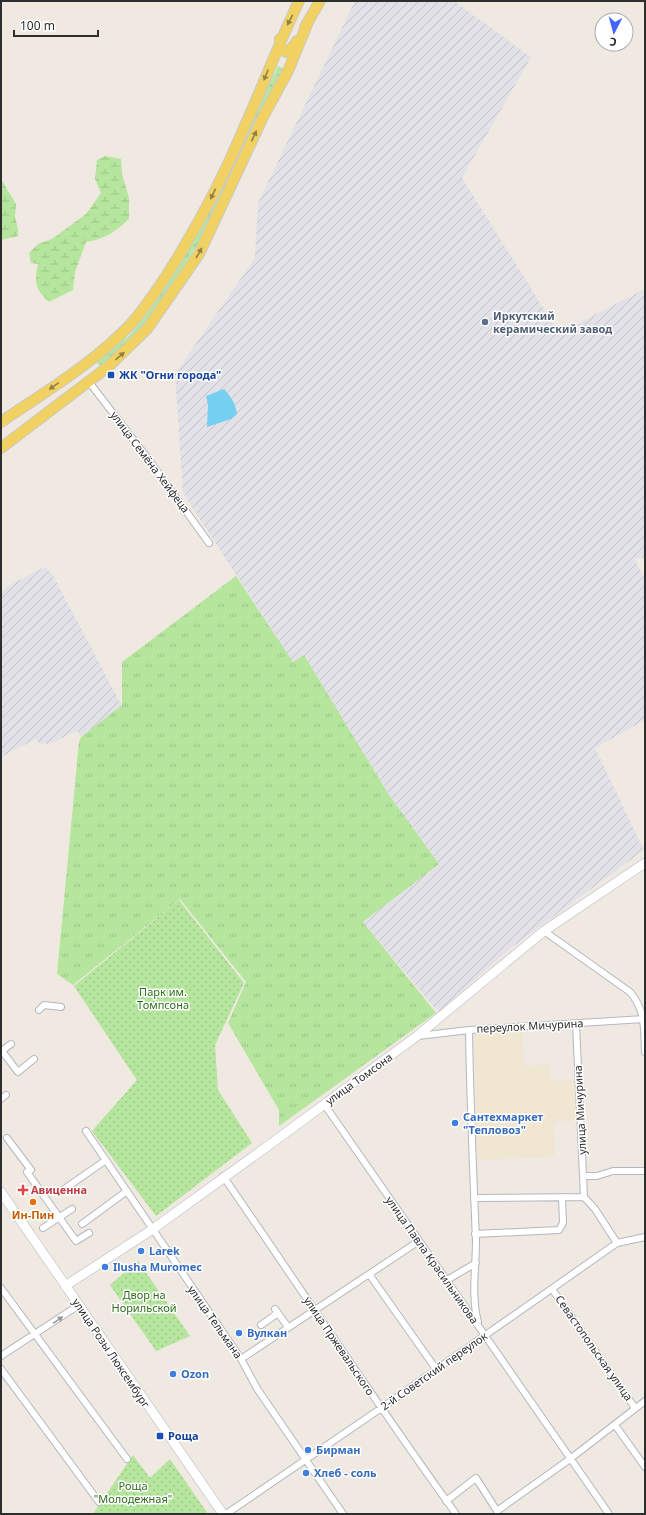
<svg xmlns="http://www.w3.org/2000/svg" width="646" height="1515" font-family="'Noto Sans',sans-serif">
	<defs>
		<pattern id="industrial-furrows" width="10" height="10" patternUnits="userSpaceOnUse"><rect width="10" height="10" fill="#e3e1e8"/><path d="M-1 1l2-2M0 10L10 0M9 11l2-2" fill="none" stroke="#c3c1c7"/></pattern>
		<pattern id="grass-tufts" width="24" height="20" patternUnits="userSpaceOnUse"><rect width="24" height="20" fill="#b6e59e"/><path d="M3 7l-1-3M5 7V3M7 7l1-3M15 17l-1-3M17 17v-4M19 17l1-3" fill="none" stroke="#9dc588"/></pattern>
		<pattern id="wetland-marsh" width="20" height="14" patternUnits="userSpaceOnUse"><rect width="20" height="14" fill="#b6e59e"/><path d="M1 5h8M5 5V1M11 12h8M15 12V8" fill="none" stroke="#9dc588"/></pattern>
		<pattern id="park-dots" width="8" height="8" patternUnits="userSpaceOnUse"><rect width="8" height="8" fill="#b6e59e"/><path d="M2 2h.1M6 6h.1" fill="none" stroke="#9dc588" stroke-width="1.8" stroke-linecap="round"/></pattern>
	</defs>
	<rect width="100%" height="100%" fill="#efe9e1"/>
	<path fill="url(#industrial-furrows)" d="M355,1h99l77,56 -69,121 97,155 86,-44v269h-11l11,21v141l-50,28 49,102 -133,98 -73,64 -75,-90 76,-58 -50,-69 -85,-140 -11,7 -110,-169 -8,-119 80,-116 3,-55z
		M45,567l7,7 70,132 -41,31 -4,-6 -30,14 -2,-3 -5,3 -4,-6 -35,18v-163l7,-8z"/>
	<path fill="#f0e6d1" d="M522,1031l2,35 26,-2 1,17 25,-1 1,40 -24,2 2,35 -78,3 -3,-126z"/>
	<path fill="url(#grass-tufts)" d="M278,66l7,3 -86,173 -39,61 -25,34 -34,30 -6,-6 34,-25 17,-21 34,-50 28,-50z
		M236,576l57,86 11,-7 85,140 50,69 -76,58 73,91 -157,113v-16l-51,-87 18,-41 -66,-83 -107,86 -16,-11 22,-232 2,-5 41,-32v-43z"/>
	<path fill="url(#wetland-marsh)" d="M105,156l16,3 1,15 7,24v21c-14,13 -24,20 -43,23l-11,30 -2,18 -24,12c-14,-13 -15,-19 -11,-38l-7,-1 -2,-10 9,-9 14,-5 34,-25 15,-21 -6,-14 2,-19z
		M1,179l15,25 -1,13 3,12v7l-17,4z"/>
	<path fill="url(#park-dots)" d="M179,900l65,83 -29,62 3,45 34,53 -96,73 -64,-85 45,-51 -63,-94z
		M138,1261l52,75 -34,15 -46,-66z
		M133,1455l17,23 20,-19 38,55h-115z"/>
	<path fill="#75cff0" d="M224,389c7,8 12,15 13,25l-6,5 -24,8 1,-22 -2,-9z"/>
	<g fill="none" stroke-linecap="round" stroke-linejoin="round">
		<g stroke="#b4b7c1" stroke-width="8">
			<path id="street" d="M89,382l60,78 60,83
				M544,931l86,61c16,19 14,37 15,60
				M39,1010l5,-5 17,2
				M576,1024l8,173
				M469,1030c1,70 4,140 7,210 0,27 -5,56 2,82
				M418,1036l51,-6 175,-11
				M11,1044l-9,7 16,21 16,-13
				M1,1099l5,-4
				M324,1104l285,410
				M86,1131l155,228 17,31 85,124
				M7,1138l24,32
				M27,1172l49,69 13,-8
				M223,1176c78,113 153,227 233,338
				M583,1176h14l16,-5h32
				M60,1192l46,-32
				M474,1198l110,-1 11,12 22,34
				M82,1224l45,-33
				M43,1228l29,-19
				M475,1234l84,-4 4,-7 -1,-26
				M369,1274l67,95
				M447,1280l29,-17
				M1,1288l126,171
				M552,1289l83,119
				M275,1309l13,18
				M261,1325l17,-12
				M1,1356l78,-51
				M241,1359l178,-118
				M1,1369l98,133
				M615,1425l30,42
				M446,1501l30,-23 21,33 73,-52 75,-58
				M226,1514l154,-105 237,-166 28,-6"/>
		</g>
		<g stroke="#b4b7c1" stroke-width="10">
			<path id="secondary" d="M1,1192l222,322
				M65,1286l88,-57 123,-89 141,-104 127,-105 101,-68"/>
		</g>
		<g stroke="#c9c9c9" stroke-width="12">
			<path id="primary" d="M305,27l15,-26
				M280,39v9l6,4 5,-3 6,-8
				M1,422c44,-30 93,-59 130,-98 19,-22 35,-47 50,-72 24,-40 45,-81 63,-124 19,-42 35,-85 55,-127
				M1,448l108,-82 38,-37 52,-75 64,-137 25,-46 20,-49"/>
		</g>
		<use href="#street" stroke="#fff" stroke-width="6"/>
		<use href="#secondary" stroke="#fff" stroke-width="9"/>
		<use href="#primary" stroke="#f2d163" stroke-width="10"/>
	</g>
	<defs><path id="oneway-solid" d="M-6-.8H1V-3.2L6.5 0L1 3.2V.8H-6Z"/></defs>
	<g fill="#908048">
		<use href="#oneway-solid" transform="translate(290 20) rotate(117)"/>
		<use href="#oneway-solid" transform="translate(266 75) rotate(112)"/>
		<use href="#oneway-solid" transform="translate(254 136) rotate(-65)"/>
		<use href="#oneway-solid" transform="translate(213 194) rotate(116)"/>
		<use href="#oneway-solid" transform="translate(199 253) rotate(-60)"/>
		<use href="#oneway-solid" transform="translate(120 356) rotate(-41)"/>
		<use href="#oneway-solid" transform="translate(54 386) rotate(145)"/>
	</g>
	<use fill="#969696" href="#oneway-solid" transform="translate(58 1320) rotate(-35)"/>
	<circle fill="#5c6f8a" stroke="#fff" stroke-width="1.5" cx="485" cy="322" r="4"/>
	<g fill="#1a4fb4" stroke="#fff" stroke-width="1.5">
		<rect x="107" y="371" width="8" height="8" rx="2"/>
		<rect x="156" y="1432" width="8" height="8" rx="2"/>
	</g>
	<g fill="#3f7fe0" stroke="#fff" stroke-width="1.5">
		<circle cx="455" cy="1123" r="4"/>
		<circle cx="141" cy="1251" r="4"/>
		<circle cx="105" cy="1267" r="4"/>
		<circle cx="239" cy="1333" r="4"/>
		<circle cx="173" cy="1374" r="4"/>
		<circle cx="308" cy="1450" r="4"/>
		<circle cx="306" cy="1473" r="4"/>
	</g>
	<path fill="#e0444e" stroke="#fff" stroke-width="1.5" d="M21 1184h4v4h4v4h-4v4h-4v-4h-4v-4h4z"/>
	<circle fill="#e8710a" stroke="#fff" stroke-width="1.5" cx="33" cy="1202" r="4"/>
	<g text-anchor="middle" stroke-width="3" stroke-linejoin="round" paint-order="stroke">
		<g font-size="11" font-weight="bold" fill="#4e5e75" stroke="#fff" text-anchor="start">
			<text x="493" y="320">Иркутский<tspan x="493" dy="13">керамический завод</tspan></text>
		</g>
		<g font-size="11" font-weight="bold" fill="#164399" stroke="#fff" text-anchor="start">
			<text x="119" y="379">ЖК "Огни города"</text>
			<text x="168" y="1440">Роща</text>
		</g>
		<g font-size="11" fill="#2e2e2e" stroke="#fff">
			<text transform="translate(150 462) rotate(53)" y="4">улица Семёна Хейфеца</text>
			<text transform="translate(530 1026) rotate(-3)" y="4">переулок Мичурина</text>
			<text transform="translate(359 1079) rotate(-36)" y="4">улица Томсона</text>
			<text transform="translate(580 1110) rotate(-93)" y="4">улица Мичурина</text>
			<text transform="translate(432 1260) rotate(55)" y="4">улица Павла Красильникова</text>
			<text transform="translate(215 1322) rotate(55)" y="4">улица Тельмана</text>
			<text transform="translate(339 1346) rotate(56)" y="4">улица Пржевальского</text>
			<text transform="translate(594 1348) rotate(55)" y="4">Севастопольская улица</text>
			<text transform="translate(111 1353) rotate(56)" y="4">улица Розы Люксембург</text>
			<text transform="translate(434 1371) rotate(-35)" y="4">2-й Советский переулок</text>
		</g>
		<g font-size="11" fill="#2c6e1b" stroke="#fff">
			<text x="163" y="996">Парк им.<tspan x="163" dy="13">Томпсона</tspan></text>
			<text x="144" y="1299">Двор на<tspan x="144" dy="13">Норильской</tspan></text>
			<text x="133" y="1490">Роща<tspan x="133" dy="13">"Молодежная"</tspan></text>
		</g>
		<g font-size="11" font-weight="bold" fill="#366cbe" stroke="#fff" text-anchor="start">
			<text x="463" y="1121">Сантехмаркет<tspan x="463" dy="13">"Тепловоз"</tspan></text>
			<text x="149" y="1255">Larek</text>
			<text x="113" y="1271">Ilusha Muromec</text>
			<text x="247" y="1337">Вулкан</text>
			<text x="181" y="1378">Ozon</text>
			<text x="316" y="1454">Бирман</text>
			<text x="314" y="1477">Хлеб - соль</text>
		</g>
		<g font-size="11" font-weight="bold" fill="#be3a42" stroke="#fff" text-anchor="start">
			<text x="31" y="1194">Авиценна</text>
		</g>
		<g font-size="11" font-weight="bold" fill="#c56008" stroke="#fff">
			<text x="33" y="1219">Ин-Пин</text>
		</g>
	</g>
	<rect width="646" height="1515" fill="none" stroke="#2e2e2e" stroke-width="4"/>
	<g transform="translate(614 32) rotate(186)"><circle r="19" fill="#ffffff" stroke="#ababab"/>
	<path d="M0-3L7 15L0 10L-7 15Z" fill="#4264fb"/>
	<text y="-6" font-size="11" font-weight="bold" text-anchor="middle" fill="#2e2e2e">С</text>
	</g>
	<path d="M14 30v6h84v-6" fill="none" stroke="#2e2e2e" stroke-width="2"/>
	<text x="20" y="30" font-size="12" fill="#2e2e2e" stroke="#ffffff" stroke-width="3" paint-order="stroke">100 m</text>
</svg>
